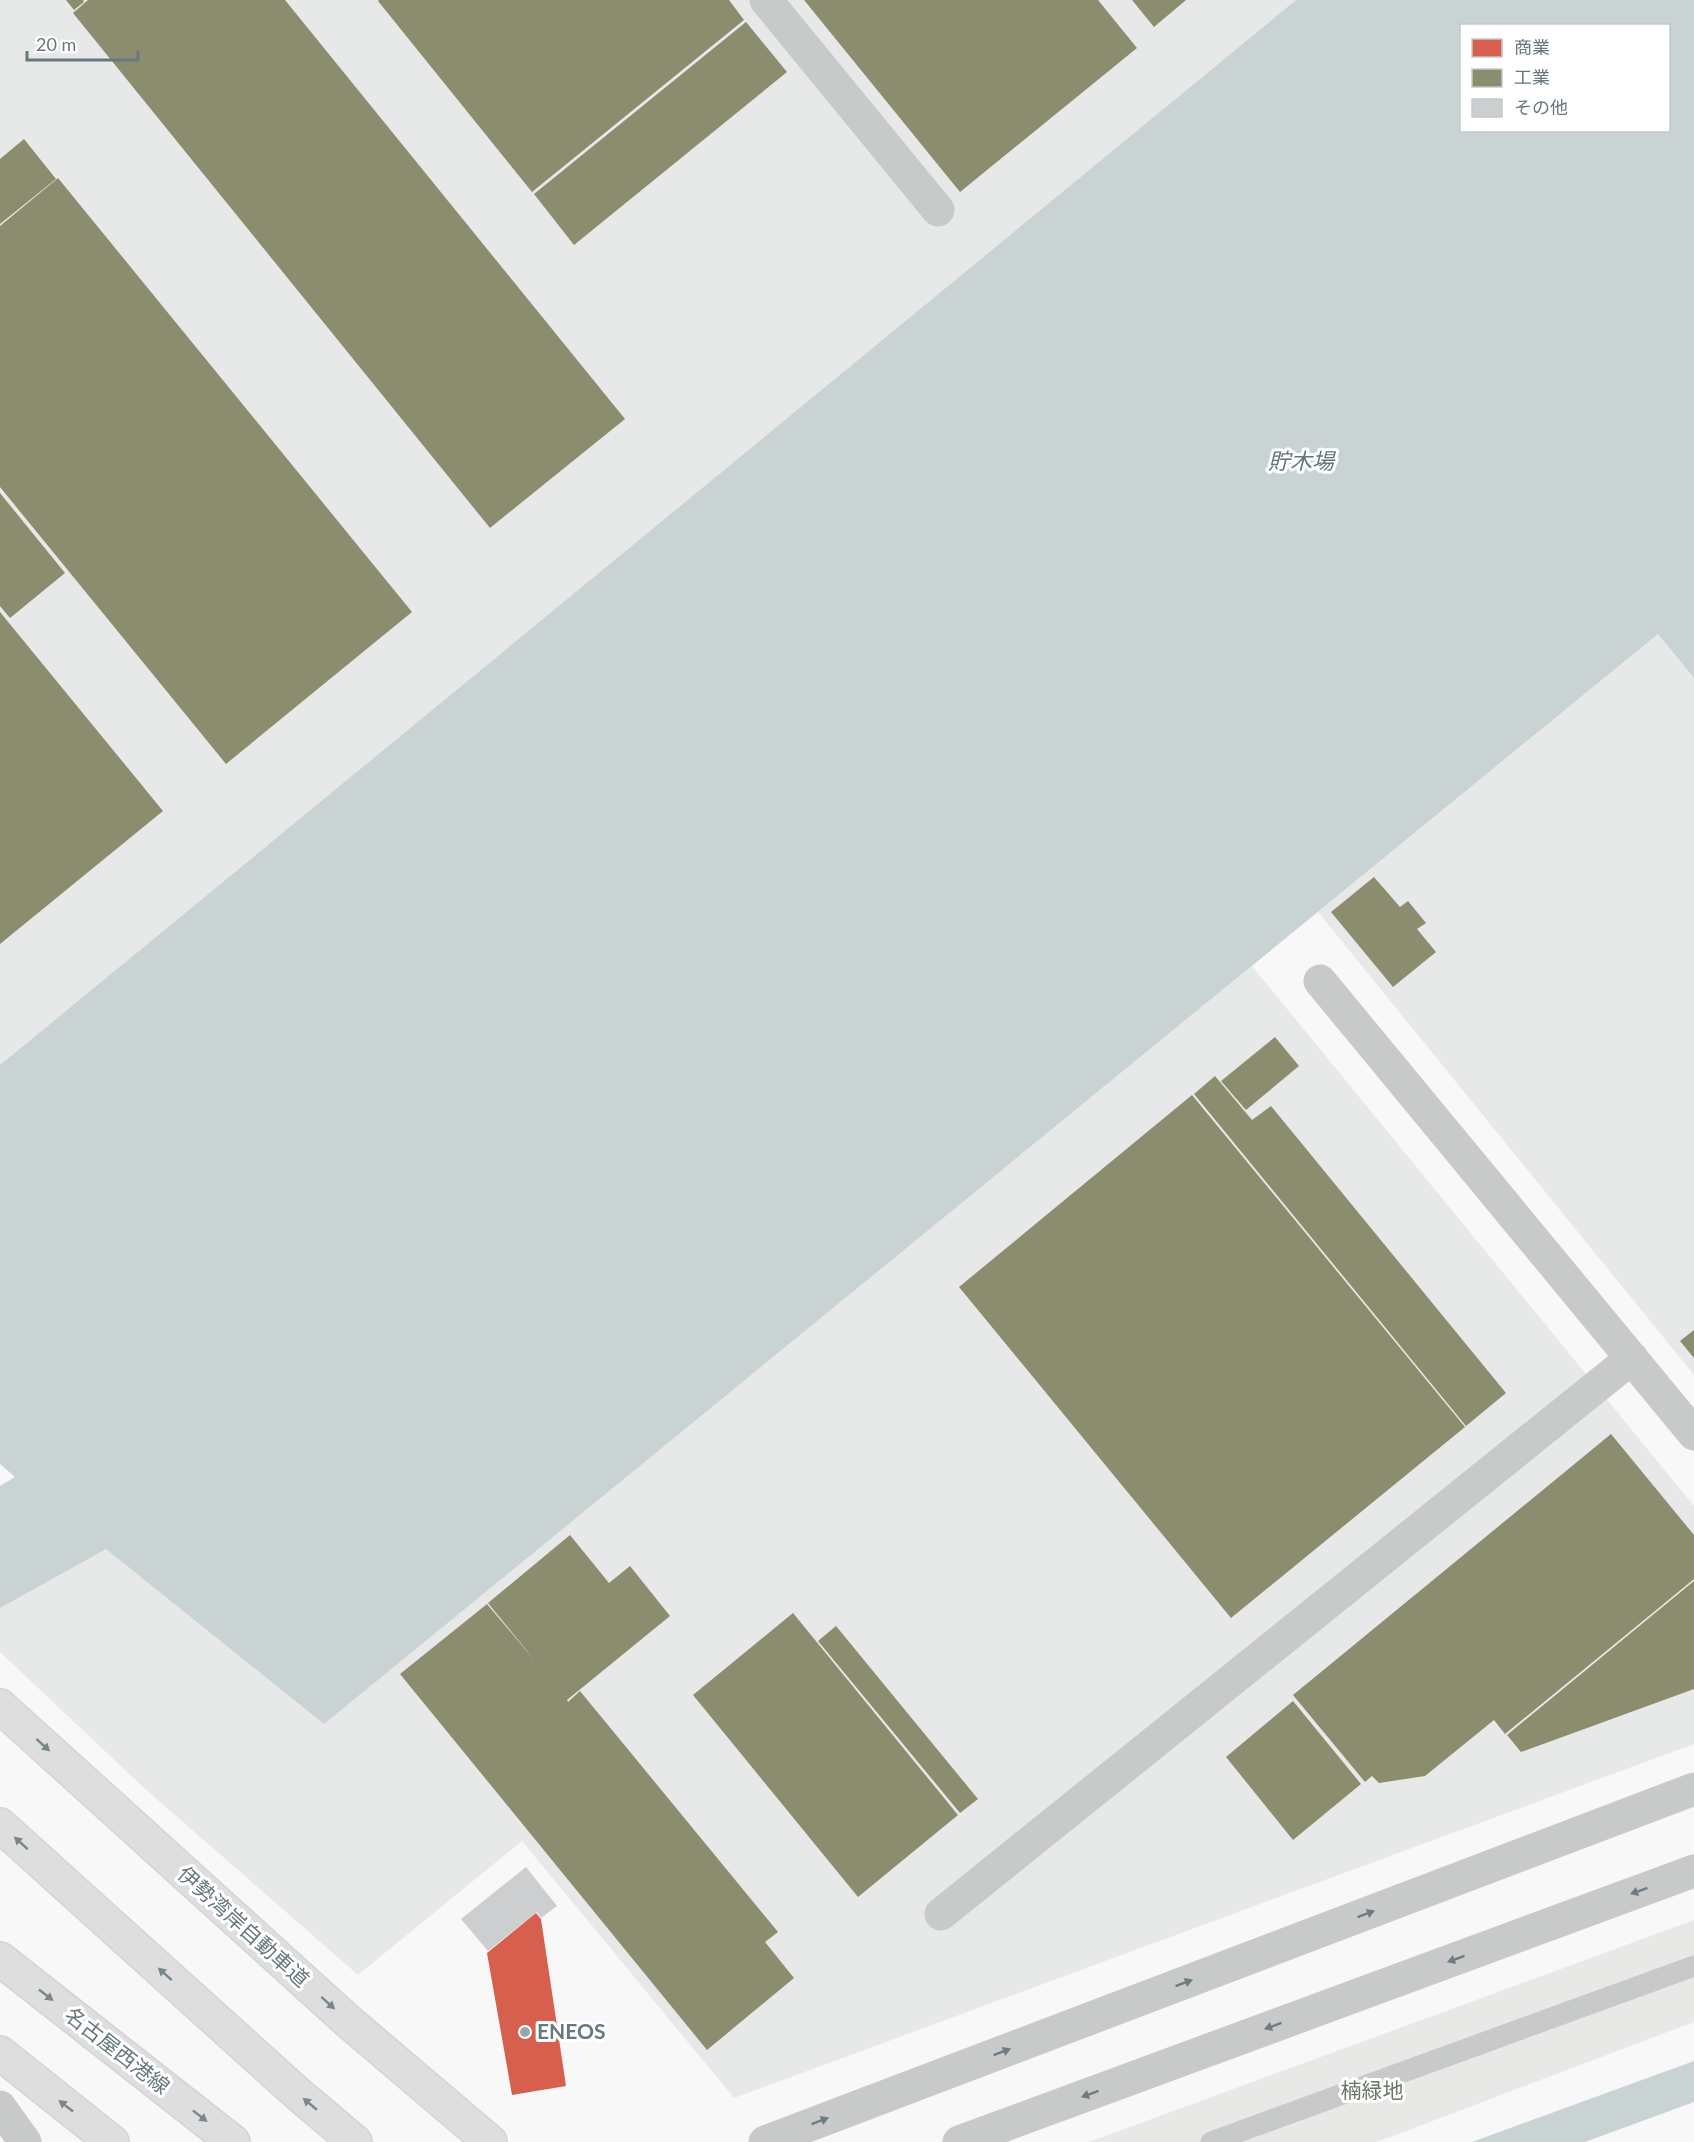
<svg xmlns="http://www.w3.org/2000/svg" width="1694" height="2142" font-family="Lato,'Noto Sans JP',sans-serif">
	<rect width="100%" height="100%" fill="#f8f8f8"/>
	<path fill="#e7e9e8" d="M0,0h1296l-1296,1065z
		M1658,634l36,44v697l-376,-463z
		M1252,966l442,540v238l-960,354 -212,-257 -164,134 -214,-187 -144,-136v-44l106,-60 218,175z"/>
	<path fill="#e8e9e6" d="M1694,1920v102l-317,120h-288z"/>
	<path fill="#cad3d4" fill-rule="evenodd" d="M1296,0h398v678l-36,-44 -1334,1090 -218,-175 -106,59v-122l15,-9 -15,-13v-399zM1462,26h206v104h-206z
		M1694,2061v41l-109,40h-113z"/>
	<path fill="#d6604d" d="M536,1913l5,6 25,167 -54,9 -25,-142z"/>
	<path fill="#8c8c6e" d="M66,0h17l1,2 -10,8z
		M88,0h197l340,419 -135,109 -417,-515z
		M379,0h350l15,20 -212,172 -154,-191z
		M804,0h294l39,48 -177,144z
		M1132,0h54l-32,27z
		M746,22l41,50 -213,173 -40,-51z
		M24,139l32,40 -56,45v-65z
		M58,178l354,434 -186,152 -226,-277v-261z
		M0,493l65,80 -55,45 -10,-12z
		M0,612l163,199 -163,133z
		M1374,877l26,30 8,-6 18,22 -9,6 19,23 -43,35 -62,-75z
		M1275,1037l24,29 -53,44 -25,-29z
		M1215,1076l37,44 19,-14 235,287 -40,33 -272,-332z
		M1192,1095l273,332 -234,191 -272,-331z
		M1694,1330v28l-14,-17z
		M1611,1434l83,101v44l-189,155 -11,-14 -69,56 -46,7 -7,-7 -7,6 -72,-87z
		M570,1535l39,48 21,-17 40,50 -103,84 1,2 12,-11 198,241 -13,10 29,36 -87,72 -307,-376 87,-70 49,58 -48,-59z
		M1694,1581v108l-173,63 -14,-17z
		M793,1613l165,202 -100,82 -165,-202z
		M836,1626l142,173 -18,14 -142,-172z
		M1293,1701l68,83 -68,56 -67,-83z"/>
	<path fill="#cccecf" d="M526,1867l31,39 -16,12 -4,-6 -49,39 -27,-32z"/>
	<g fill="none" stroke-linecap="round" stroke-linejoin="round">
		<g stroke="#d3d3d4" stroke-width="36">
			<path id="primary" d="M0,1959l233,183
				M0,2053l112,89"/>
		</g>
		<g stroke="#d3d4d4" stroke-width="36">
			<path id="motorway" d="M0,1706l349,316 141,120
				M0,1825l297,268 58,49"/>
		</g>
		<path stroke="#c8c9c9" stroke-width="21" d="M1211,2142l483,-176"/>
		<path stroke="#c8c9c9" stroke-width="33" d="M766,0l172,210
			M1320,981l374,453
			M941,1914l691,-556"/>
		<path stroke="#c8c9c9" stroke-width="33" d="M0,2107l25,35
			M765,2142l929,-353
			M959,2142l735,-271"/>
		<use href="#primary" stroke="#dedede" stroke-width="33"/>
		<use href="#motorway" stroke="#dedede" stroke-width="33"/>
	</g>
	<defs><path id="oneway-solid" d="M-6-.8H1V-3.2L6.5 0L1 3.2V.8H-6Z" transform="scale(1.5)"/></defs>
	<g fill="#79878c">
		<use href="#oneway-solid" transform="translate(43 1745) rotate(42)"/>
		<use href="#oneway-solid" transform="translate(21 1843) rotate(-138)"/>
		<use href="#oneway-solid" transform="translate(165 1974) rotate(-138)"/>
		<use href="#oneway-solid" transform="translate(46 1995) rotate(38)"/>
		<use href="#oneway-solid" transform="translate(328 2003) rotate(42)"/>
		<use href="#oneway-solid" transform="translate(310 2104) rotate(-140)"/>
		<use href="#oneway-solid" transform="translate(66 2106) rotate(-142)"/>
		<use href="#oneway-solid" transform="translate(200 2116) rotate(38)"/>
	</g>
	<g fill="#6c7c82">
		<use href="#oneway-solid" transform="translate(1639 1891) rotate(160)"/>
		<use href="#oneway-solid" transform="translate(1366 1914) rotate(-21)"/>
		<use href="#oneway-solid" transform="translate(1456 1959) rotate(160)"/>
		<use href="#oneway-solid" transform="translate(1184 1983) rotate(-21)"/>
		<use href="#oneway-solid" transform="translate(1273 2026) rotate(160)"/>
		<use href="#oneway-solid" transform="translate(1002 2052) rotate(-21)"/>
		<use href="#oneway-solid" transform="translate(1090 2094) rotate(160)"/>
		<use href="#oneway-solid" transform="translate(820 2121) rotate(-21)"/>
	</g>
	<circle fill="#9aa5a9" stroke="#fff" stroke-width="2" cx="525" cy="2032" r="6"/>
	<g text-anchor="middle" stroke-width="6" stroke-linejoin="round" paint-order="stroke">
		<g font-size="21" fill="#67787e" stroke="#fff">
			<text transform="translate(243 1927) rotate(42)" y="7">伊勢湾岸自動車道</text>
			<text transform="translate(117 2051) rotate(38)" y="7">名古屋西港線</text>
		</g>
		<g font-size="21" font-weight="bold" fill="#67787e" stroke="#fff" text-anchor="start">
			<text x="537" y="2039">ENEOS</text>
		</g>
		<g font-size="21" fill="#6b7766" stroke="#fff">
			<text x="1372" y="2098">楠緑地</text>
		</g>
		<g font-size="22" font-style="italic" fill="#637678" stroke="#fff">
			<text x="1301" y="469">貯木場</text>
		</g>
	</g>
	<rect x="1460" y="24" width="210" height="108" fill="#ffffff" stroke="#c2c9cb" stroke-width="1.5"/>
	<rect x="1472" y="39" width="30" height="18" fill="#d6604d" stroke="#c2c9cb" stroke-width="1.5"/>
	<text x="1514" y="54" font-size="18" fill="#67787e">商業</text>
	<rect x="1472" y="69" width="30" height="18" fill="#8c8c6e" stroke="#c2c9cb" stroke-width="1.5"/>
	<text x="1514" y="84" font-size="18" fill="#67787e">工業</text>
	<rect x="1472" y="99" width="30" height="18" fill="#cccecf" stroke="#c2c9cb" stroke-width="1.5"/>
	<text x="1514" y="114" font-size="18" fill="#67787e">その他</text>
	<path d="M27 51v9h111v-9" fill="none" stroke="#67787e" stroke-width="3"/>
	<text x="36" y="51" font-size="18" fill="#67787e" stroke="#ffffff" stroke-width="4.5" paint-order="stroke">20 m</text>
</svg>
